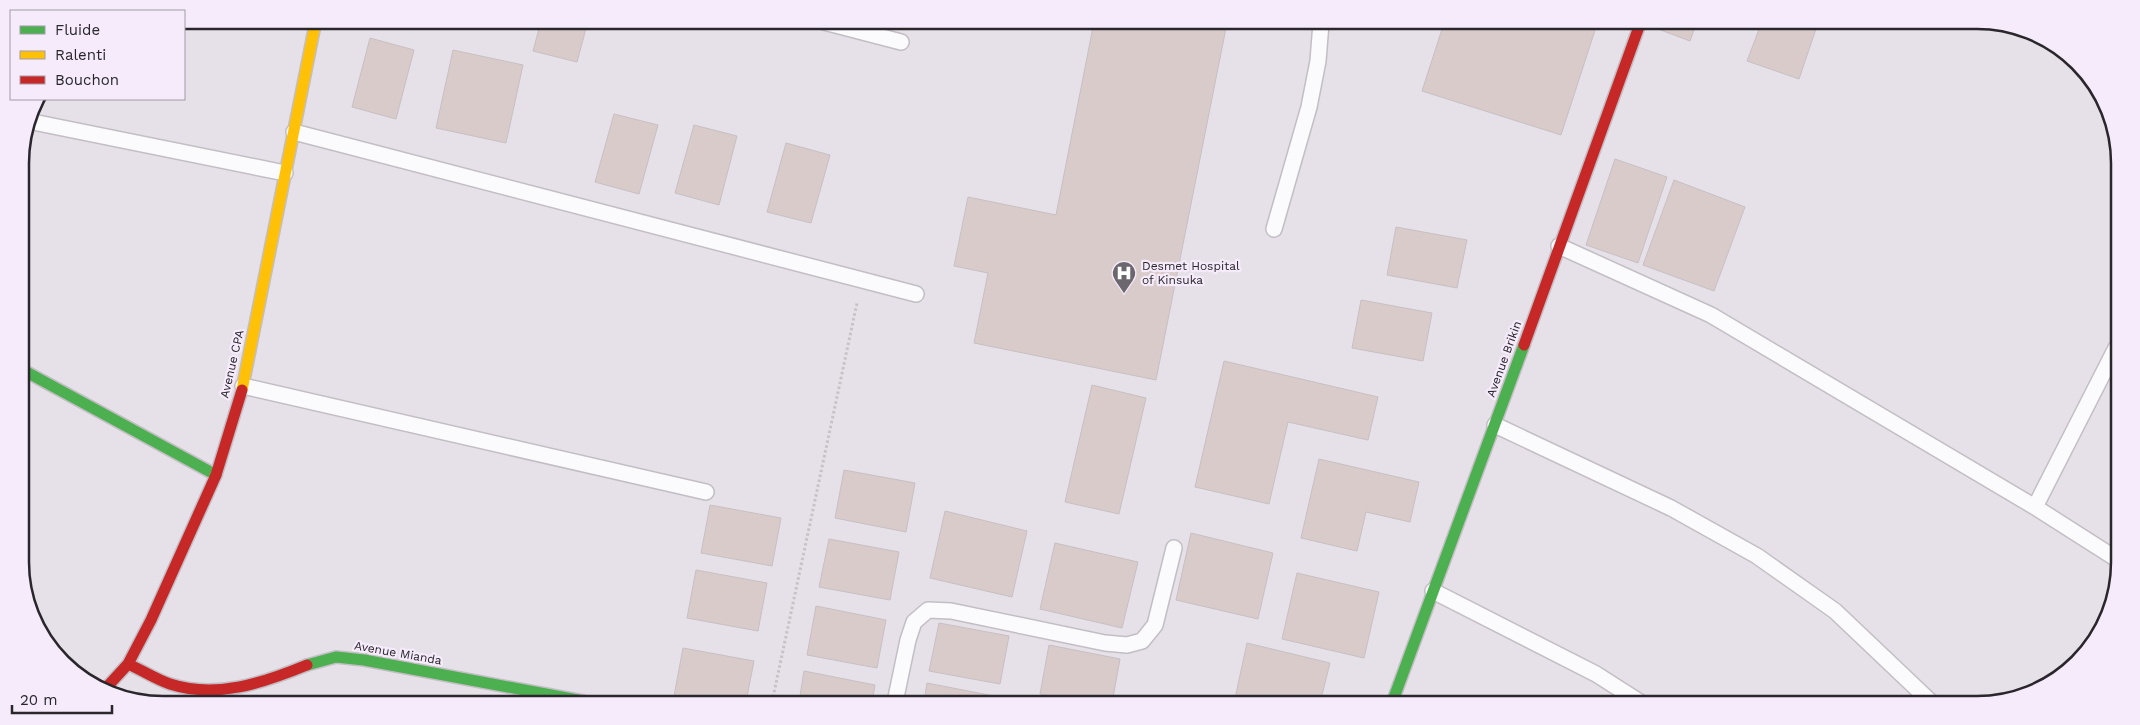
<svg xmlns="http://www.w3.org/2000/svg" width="2140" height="725" font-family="'Work Sans',sans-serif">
	<rect width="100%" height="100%" fill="#e6e0e8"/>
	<path fill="#dacbcb" stroke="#c6c0c2" d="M541,21h47l-11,41 -44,-11z
		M1094,22l133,1 -71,357 -182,-37 14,-70 -34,-7 14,-69 88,18z
		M1444,23l54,1 21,6 2,-6h76l-36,111 -139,-44z
		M1651,24h45l-6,17 -40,-15z
		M1761,24h51l5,2 -18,53 -52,-18z
		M370,38l44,12 -18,69 -44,-12z
		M453,50l70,15 -17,78 -70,-15z
		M614,114l44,11 -19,69 -44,-12z
		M694,125l43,11 -18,69 -44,-12z
		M786,143l44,12 -19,68 -44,-11z
		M1615,159l52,18 -29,86 -52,-18z
		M1674,180l71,27 -31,84 -71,-26z
		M1396,227l71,13 -10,48 -70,-13z
		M1361,300l71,13 -9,48 -71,-13z
		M1224,361l154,36 -10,43 -80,-18 -19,82 -74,-17z
		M1092,385l54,13 -27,116 -54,-12z
		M1319,459l100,23 -9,40 -44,-10 -9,39 -56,-13z
		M844,470l71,13 -9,49 -71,-14z
		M710,505l71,13 -9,48 -71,-13z
		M945,511l82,20 -15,66 -82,-19z
		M1191,533l82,20 -15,66 -82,-19z
		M829,539l70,13 -9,48 -71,-13z
		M1055,543l83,19 -16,66 -82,-19z
		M696,570l71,13 -9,48 -71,-13z
		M1297,573l82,19 -15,66 -82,-19z
		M816,606l70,14 -9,48 -70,-13z
		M939,623l70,13 -9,48 -71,-13z
		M1247,643l83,20 -10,40h-86z
		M1049,645l71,14 -8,44 -27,-1 -45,-8z
		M683,648l71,13 -8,41h-40l-32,-6z
		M804,671l71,14 -3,17h-73z
		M927,683l72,14 -1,5h-74z"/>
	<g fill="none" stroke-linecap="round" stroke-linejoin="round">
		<g stroke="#c3bec4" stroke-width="18">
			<path id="lane" d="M824,22l77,20
				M33,122l252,51
				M294,132l622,162
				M1274,229l35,-122 9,-46 3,-38
				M1559,246l152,69 324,192 80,51
				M243,386l463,106
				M1495,425l176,83 86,48 78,55 99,94
				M2035,507l81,-159
				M1433,591l163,83 47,30
				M895,702l13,-62 6,-18 14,-12 23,1 154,32 22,2 15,-4 13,-16 19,-77"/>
		</g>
		<g stroke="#c3bec4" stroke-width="14">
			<path id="fast" d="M21,369l195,106
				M307,665l29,-8 28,3 219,41
				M1392,703l132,-358"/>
		</g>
		<g stroke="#c3bec4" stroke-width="14">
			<path id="slow" d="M242,390l74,-370"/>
		</g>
		<g stroke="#c3bec4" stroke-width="14">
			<path id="jam" d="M1524,345l116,-321
				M128,664c14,6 27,15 42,20 47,15 93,-1 137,-19
				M106,688l22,-24 23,-44 65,-145 26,-85"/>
		</g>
		<path stroke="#c5c3c6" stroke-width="3" stroke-dasharray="2.5 2.5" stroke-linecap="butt" d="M772,702l85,-399"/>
		<use href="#lane" stroke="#fbfafc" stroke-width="15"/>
		<use href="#fast" stroke="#4caf50" stroke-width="11"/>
		<use href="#slow" stroke="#ffc107" stroke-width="11"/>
		<use href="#jam" stroke="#c62828" stroke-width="11"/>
	</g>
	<defs>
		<g id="hospital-pin" transform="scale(1.25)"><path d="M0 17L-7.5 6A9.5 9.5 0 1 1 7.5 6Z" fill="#6c676e" stroke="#f5ebfa"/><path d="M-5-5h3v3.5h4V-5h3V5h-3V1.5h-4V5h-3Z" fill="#fff"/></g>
	</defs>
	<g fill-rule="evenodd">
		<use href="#hospital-pin" x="1124" y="273"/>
	</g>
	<g text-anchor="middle" stroke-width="4.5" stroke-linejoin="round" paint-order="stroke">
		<g font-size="12" fill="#2a262c" stroke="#f5ebfa" text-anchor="start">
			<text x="1142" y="270">Desmet Hospital<tspan x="1142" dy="14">of Kinsuka</tspan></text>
		</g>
		<g font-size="12" fill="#2a262c" stroke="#f5ebfa">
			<text transform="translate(1504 359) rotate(-70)" y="4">Avenue Brikin</text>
			<text transform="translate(232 364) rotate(-77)" y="4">Avenue CPA</text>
			<text transform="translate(398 653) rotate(10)" y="4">Avenue Mianda</text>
		</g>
	</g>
	<path d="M0 0H2140V725H0ZM163 29H1977A134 134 0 0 1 2111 163V562A134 134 0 0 1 1977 696H163A134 134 0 0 1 29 562V163A134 134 0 0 1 163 29Z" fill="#f5ebfa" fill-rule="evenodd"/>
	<path fill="none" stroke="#2a262c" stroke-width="2.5" d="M163 29H1977A134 134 0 0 1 2111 163V562A134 134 0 0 1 1977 696H163A134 134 0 0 1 29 562V163A134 134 0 0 1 163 29Z"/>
	<rect x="10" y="10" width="175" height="90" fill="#f5ebfa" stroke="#a49ca8"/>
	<rect x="20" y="26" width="25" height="8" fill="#4caf50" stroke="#a49ca8"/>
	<text x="55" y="35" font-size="15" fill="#2a262c">Fluide</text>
	<rect x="20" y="51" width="25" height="8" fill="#ffc107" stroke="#a49ca8"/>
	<text x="55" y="60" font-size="15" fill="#2a262c">Ralenti</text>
	<rect x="20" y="76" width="25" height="8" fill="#c62828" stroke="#a49ca8"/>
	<text x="55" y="85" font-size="15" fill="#2a262c">Bouchon</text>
	<path d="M12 705v8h100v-8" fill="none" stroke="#2a262c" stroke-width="2.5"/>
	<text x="20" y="705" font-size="15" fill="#2a262c" stroke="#f5ebfa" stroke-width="4" paint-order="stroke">20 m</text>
</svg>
